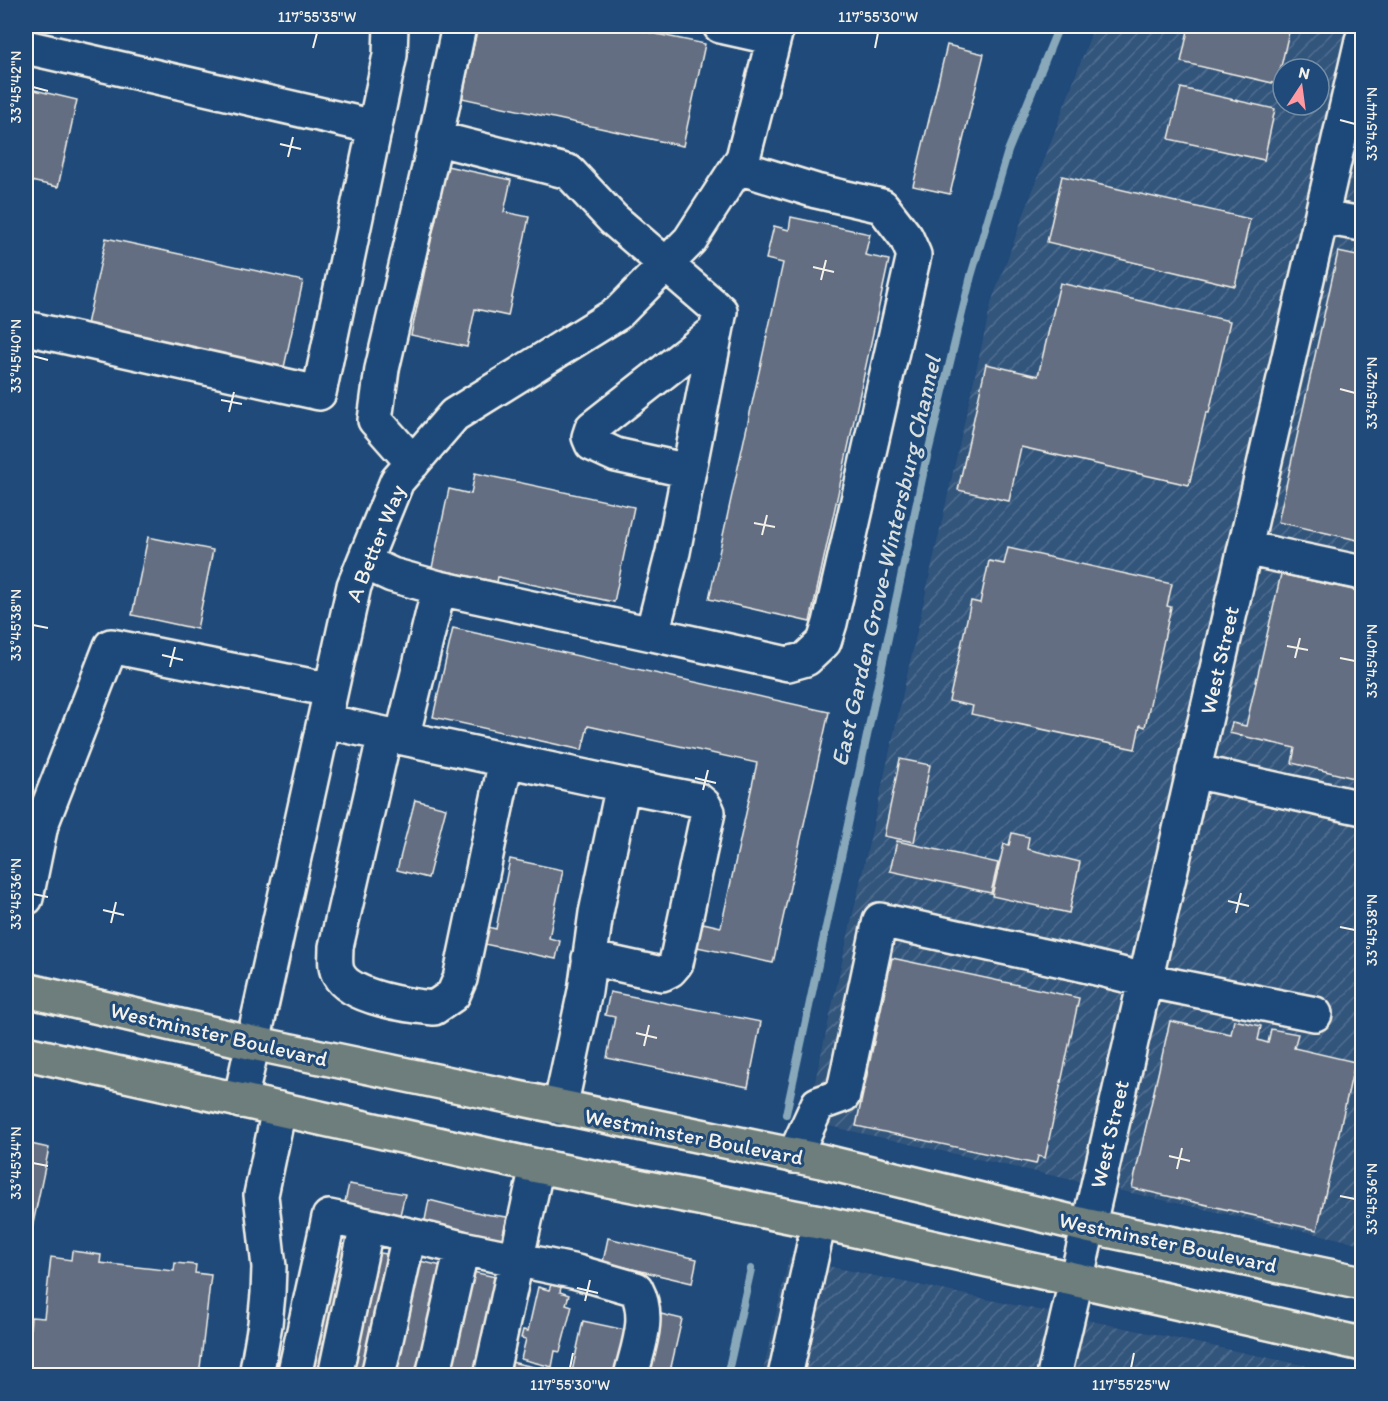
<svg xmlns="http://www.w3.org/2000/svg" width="1388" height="1401" font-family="Itim,sans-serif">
	<defs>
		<pattern id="industrial-furrows" width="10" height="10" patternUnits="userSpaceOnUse" patternTransform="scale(1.5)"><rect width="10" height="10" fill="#33557c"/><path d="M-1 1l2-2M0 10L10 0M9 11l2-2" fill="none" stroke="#516e8f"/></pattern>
	</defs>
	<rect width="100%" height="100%" fill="#1f4a7a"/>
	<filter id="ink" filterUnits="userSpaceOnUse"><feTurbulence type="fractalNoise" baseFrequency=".0167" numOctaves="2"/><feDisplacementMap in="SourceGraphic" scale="12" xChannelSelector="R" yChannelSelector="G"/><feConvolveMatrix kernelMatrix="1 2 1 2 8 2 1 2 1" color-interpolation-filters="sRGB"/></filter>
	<g filter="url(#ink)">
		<path fill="url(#industrial-furrows)" fill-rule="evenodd" d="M1094,26h268v1218l-556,-123 186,-821zM1283,69h36v36h-36z
			M789,1258l562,117 -589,1z"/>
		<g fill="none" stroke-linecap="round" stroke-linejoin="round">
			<path stroke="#89a9bb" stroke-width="8" d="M786,1114l139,-649 46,-189 37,-125 51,-125
				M727,1376l24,-107"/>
		</g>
		<path fill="#636e82" stroke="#f4f1e8" stroke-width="1.5" d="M478,26h18l21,4 1,-4h100l87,18 -22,102 -221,-48z
			M1189,26h85l-1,2 16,4 -12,52 -96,-22z
			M947,45l37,9 -34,140 -37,-8z
			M26,88l51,12 -19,87 -32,-7z
			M1181,88l94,21 -11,51 -95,-21z
			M447,166l64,14 -7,32 25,5 -21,99 -33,-7 -8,38 -56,-12z
			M1062,176l188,43 -15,67 -188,-44z
			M791,217l79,17 -5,21 24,5 -79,362 -101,-23 74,-336 -17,-4 8,-33 15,4z
			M106,238l197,43 -20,91 -197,-43z
			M1338,252l24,5v284l-84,-19z
			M1060,283l170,38 -21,92h-3l-17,72 -168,-38 -12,54 -51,-11 28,-126 52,12z
			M475,473l159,34 -20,95 -116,-25 -1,5 -65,-14 17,-79 22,5z
			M148,537l65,13 -16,79 -65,-14z
			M1008,548l164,36 -5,22 4,1 -26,120 -5,-2 -5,24 -164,-35 2,-8 -24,-5 22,-100 9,2 9,-42 15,3z
			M1281,574l81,18v188l-70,-17 3,-15 -66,-15 3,-10 14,3z
			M453,628l376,84 -56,251 -76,-16 6,-24 18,4 36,-164 -169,-37 -6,24 -149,-33z
			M900,759l30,6 -16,77 -30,-6z
			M415,800l31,8 -18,70 -31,-8z
			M1012,833l17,4 -2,12 53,13 -11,51 -77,-17 12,-52 5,1z
			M897,841l101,22 -7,30 -101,-22z
			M510,859l53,11 -14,68 11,3 -4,18 -72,-15 4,-17 8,2z
			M892,958l187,40 -34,160 -7,-2 -2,8 -180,-38z
			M610,992l151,30 -13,65 -141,-29 8,-41 -10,-2z
			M1234,1020l27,6 -3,14 10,3 3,-14 27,5 -4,14 61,14 -38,168 -185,-42 38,-167 61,13z
			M26,1143l23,5 -18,85 -5,-1z
			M349,1184l56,10 -6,25 -55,-13z
			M429,1200l55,14 23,3 -6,25 -77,-17z
			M608,1238l89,21 -5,24 -89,-21z
			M335,1243l22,5 -30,128h-22z
			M72,1251l29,4 -1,8 74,8 1,-8 21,2 -1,8 16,2 -12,101h-173l5,-59 13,1 7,-61 20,3z
			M370,1251l22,4 -27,121h-23z
			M415,1260l36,8 -25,108h-37z
			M464,1270l36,8 -21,98h-38z
			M551,1285l10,2 -1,5 9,3 -3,9 6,2 -12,46 -5,-1 -3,16 -31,-8 5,-20 -5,-1 2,-8 5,1 10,-44 11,3z
			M661,1314l21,5 -13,57h-22z
			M583,1321l47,10 -9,45h-50z
			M511,1362l46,10 -1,4h-48z"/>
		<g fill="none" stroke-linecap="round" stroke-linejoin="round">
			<g stroke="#f4f1e8" stroke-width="38">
				<path id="minor" d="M720,26l54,12
					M26,47l349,80
					M435,138l134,34 44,47 107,92 -47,241 -21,82 -213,-46
					M1322,217l40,7
					M26,328l293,65 71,-338 1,-29
					M413,463l-38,-43 7,-51 50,-214 27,-129
					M689,471l-73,-16 -24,-11 -3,-7 3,-9 124,-97
					M1245,548l117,25
					M364,562l28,13 47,13 -37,150
					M652,634l136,30 18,-5 18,-17 6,-19 84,-368 -8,-18 -24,-31 -66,-15 -78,-24
					M324,721l299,64 -27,128 -11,78 -25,117
					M385,734l-49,213c0,10 -2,20 3,28 12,23 71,31 95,33l19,-13 7,-16 46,-219
					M1193,771l169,37
					M26,898l15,-73 70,-179 220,44
					M589,958l73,16 8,-4 6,-7 32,-151 -4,-7 -6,-5 -75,-15
					M240,1101l114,-515 43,-105 57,-66 164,-102 72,-73 53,-82 34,-132
					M794,1156l24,-52 25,-9 37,-175 200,44 65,16 170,34
					M367,1225l42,10 -31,141
					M409,1235l53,13 -29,128
					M462,1248l115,24 59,17c15,28 2,58 -5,87
					M256,1376l9,-52 3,-30 1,-27 -8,-72 18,-86
					M294,1376l35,-159 38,8 -32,151
					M491,1376l46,-210
					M785,1376l34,-154
					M1054,1376l308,-1336"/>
			</g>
			<g stroke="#f4f1e8" stroke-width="38">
				<path id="major" d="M26,990l227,53 568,118 267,65 274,57
					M26,1053l511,113 282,56 543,122"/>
			</g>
			<use href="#minor" stroke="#1f4a7a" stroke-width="33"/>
			<use href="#major" stroke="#6d7e7c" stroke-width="33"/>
		</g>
	</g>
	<path fill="none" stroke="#f4f1e8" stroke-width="2" d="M313,48l4,-15M875,48l3,-15M33,87l15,4M1340,120l15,4M280,144l21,5M288,157l5,-20M813,267l21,5M821,280l5,-20M33,356l15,4M1340,389l15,4M221,400l21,4M229,412l5,-20M754,523l21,4M762,535l5,-20M33,625l15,3M1287,646l21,4M162,655l21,5M1295,658l5,-20M1340,658l15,3M170,667l5,-20M695,778l21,5M703,790l5,-20M33,894l15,3M1228,901l21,5M103,910l21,5M1236,913l5,-20M111,923l5,-21M1340,927l15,3M636,1033l21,5M644,1046l5,-21M1169,1156l21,5M33,1163l15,3M1177,1169l5,-21M1340,1196l15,3M577,1288l21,5M585,1301l5,-21M570,1368l3,-15M1131,1368l3,-15"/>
	<g text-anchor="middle" stroke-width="6" stroke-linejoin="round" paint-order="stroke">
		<g font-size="22" fill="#f4f1e8" stroke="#1f4a7a">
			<text transform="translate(375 543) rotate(-68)" y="8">A Better Way</text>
			<text transform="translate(1219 660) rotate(-77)" y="8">West Street</text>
			<text transform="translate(219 1034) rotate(13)" y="8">Westminster Boulevard</text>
			<text transform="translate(1109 1134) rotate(-77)" y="8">West Street</text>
			<text transform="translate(694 1136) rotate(11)" y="8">Westminster Boulevard</text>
			<text transform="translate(1168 1242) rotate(12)" y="8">Westminster Boulevard</text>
		</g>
		<g font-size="24" font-style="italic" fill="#d9dfdd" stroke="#1f4a7a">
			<text transform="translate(886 561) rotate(-77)" y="8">East Garden Grove-Wintersburg Channel</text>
		</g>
	</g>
	<rect width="1388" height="1401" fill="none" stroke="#1f4a7a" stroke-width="66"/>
	<g transform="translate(1301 87) rotate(13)"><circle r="28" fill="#1f4a7a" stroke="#748da6" stroke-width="1.5"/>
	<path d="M0-4.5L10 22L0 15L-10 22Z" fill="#ff9aa2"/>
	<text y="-9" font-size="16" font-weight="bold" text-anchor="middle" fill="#f4f1e8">N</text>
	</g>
	<rect x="33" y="33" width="1322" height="1335" fill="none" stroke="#f4f1e8" stroke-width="2"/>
	<g font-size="15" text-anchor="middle" fill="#f4f1e8">
		<text x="317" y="22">117°55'35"W</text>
		<text x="878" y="22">117°55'30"W</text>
		<text transform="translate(16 87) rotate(-90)" y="5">33°45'42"N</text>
		<text transform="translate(1372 124) rotate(-90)" y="5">33°45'44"N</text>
		<text transform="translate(16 356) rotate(-90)" y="5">33°45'40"N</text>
		<text transform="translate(1372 393) rotate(-90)" y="5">33°45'42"N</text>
		<text transform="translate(16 625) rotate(-90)" y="5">33°45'38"N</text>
		<text transform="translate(1372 661) rotate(-90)" y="5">33°45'40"N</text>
		<text transform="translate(16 894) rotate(-90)" y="5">33°45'36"N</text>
		<text transform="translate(1372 930) rotate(-90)" y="5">33°45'38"N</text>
		<text transform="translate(16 1163) rotate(-90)" y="5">33°45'34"N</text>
		<text transform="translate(1372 1199) rotate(-90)" y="5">33°45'36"N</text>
		<text x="570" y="1390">117°55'30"W</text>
		<text x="1131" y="1390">117°55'25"W</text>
	</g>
</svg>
